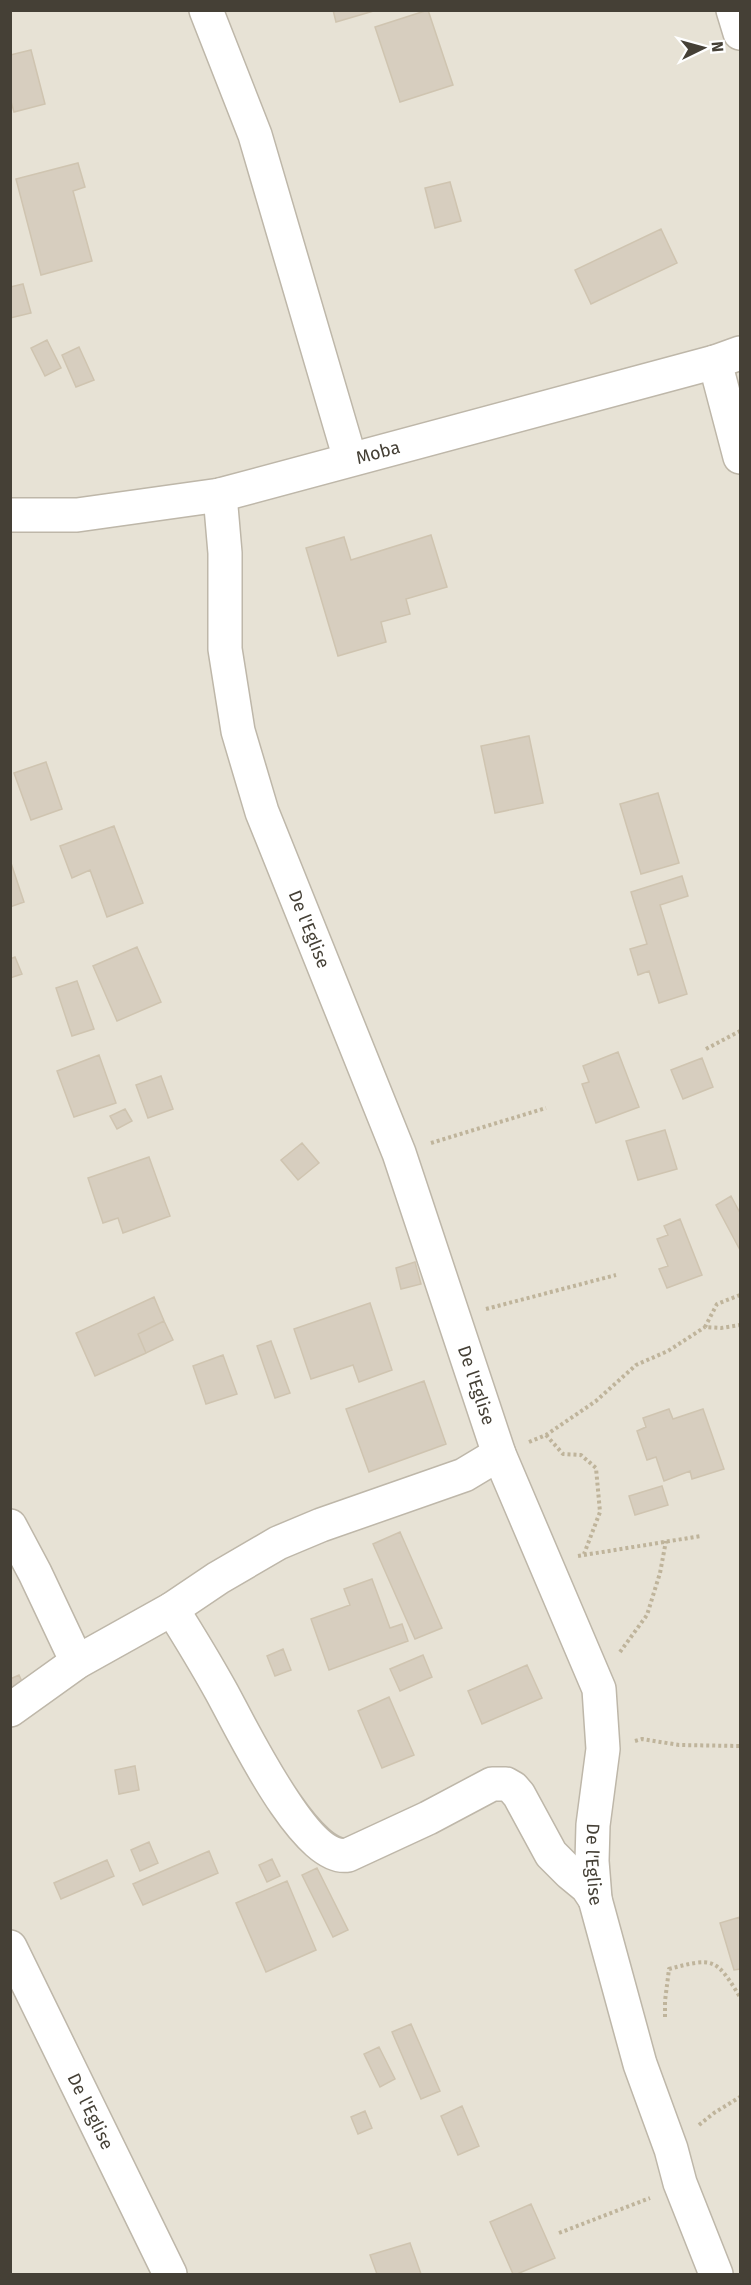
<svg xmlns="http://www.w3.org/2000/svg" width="751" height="2285" font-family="'Fira Sans',sans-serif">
	<rect width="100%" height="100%" fill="#f3efe7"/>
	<path fill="#e7e2d5" d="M11,11h729v2263h-729z"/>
	<path fill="#d7cebf" stroke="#cfc4b0" stroke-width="1.5" d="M333,10h44l-41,12z
		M428,10l25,75 -53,17 -25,-75z
		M31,50l14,54 -31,8 -4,-14v-43z
		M78,163l7,24 -12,4 19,70 -51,14 -25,-96z
		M450,182l11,39 -26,7 -10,-40z
		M661,229l16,34 -86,41 -16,-34z
		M23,284l8,29 -21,5v-31z
		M47,340l14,28 -16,8 -14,-28z
		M79,347l15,33 -18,7 -14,-32z
		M431,535l16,52 -41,12 4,15 -29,8 5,20 -48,14 -32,-108 38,-11 7,23z
		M529,736l14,67 -48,10 -14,-67z
		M46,762l16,47 -31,11 -17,-47z
		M658,793l21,70 -38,11 -21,-70z
		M114,826l29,77 -36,14 -17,-47 -18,8 -12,-32z
		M11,863l13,39 -14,5v-44z
		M682,876l6,20 -28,9 27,89 -28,9 -10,-32 -11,4 -8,-26 17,-5 -16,-52z
		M137,947l24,55 -44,19 -24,-55z
		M15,957l7,17 -12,4v-19z
		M77,981l17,48 -22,7 -16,-48z
		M618,1052l21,55 -43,16 -14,-39 7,-2 -6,-16z
		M99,1055l17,48 -42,14 -17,-46z
		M702,1058l11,29 -30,12 -12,-29z
		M161,1076l12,33 -25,9 -12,-33z
		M125,1109l7,12 -15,8 -7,-13z
		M665,1130l12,39 -39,11 -12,-39z
		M302,1143l17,20 -21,17 -17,-20z
		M149,1157l21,59 -47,17 -5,-15 -15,5 -15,-45z
		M731,1196l9,17v37l-24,-45z
		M680,1219l22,56 -35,13 -8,-19 9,-3 -11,-27 11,-4 -4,-9z
		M415,1262l6,22 -20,5 -5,-21z
		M154,1297l10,24 -26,13 8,19 -51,23 -19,-43z
		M370,1303l22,67 -33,12 -6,-17 -42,14 -17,-50z
		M164,1321l9,19 -27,13 -8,-19z
		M271,1341l19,52 -15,5 -18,-52z
		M223,1355l14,39 -31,10 -13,-38z
		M424,1381l22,63 -77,28 -23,-63z
		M669,1409l4,10 30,-10 21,60 -32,10 -2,-8 -26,10 -8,-24 -9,3 -10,-29 9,-4 -3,-9z
		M662,1486l6,19 -33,10 -6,-19z
		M400,1532l42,96 -27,11 -42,-95z
		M372,1579l18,49 12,-4 6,17 -79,29 -18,-51 39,-14 -6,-16z
		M283,1649l8,21 -16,6 -8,-20z
		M423,1655l9,22 -32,14 -10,-22z
		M527,1665l15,33 -60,26 -14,-33z
		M19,1675l8,18 -17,3v-17z
		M389,1697l25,58 -32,13 -24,-57z
		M135,1766l4,24 -20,4 -4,-24z
		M149,1842l9,21 -18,8 -9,-21z
		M209,1851l9,22 -75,32 -10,-21z
		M272,1859l8,17 -13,6 -8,-17z
		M107,1860l7,16 -53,23 -7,-16z
		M317,1868l31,62 -15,7 -31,-62z
		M287,1881l29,69 -50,22 -30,-69z
		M740,1917v52l-6,1 -14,-47z
		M411,2024l29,67 -19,8 -29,-67z
		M379,2047l16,32 -15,8 -16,-33z
		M462,2106l17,40 -21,9 -17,-39z
		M365,2111l7,17 -14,6 -7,-17z
		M531,2204l24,54 -38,16h-4l-23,-52z
		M410,2243l11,31h-44l-7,-19z"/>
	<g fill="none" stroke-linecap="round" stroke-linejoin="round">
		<g stroke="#beb7a9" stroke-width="36">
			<g id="minor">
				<path d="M206,10l49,125 95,324"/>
				<path d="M733,10l7,23"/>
				<path d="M715,362l25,95"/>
				<path id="s1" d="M220,495l5,58v96l13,82 24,81 137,341 100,301 100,235 4,60 -10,76 -1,36 3,38 45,165 31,85 9,34 36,91"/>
				<path id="s2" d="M10,515h67l143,-20 495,-133 25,-9"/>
				<path d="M10,1526l25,47 42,89"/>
				<path d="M172,1609c17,27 34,55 49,82 19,34 84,172 127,164l80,-37 64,-34h14l7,4 6,7 32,59 19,19 17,14 8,12"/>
				<path d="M10,1710l67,-48 95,-53 46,-31 60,-35 43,-18 143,-50 35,-21"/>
				<path id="s3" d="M10,1947l160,327"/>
			</g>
		</g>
		<path stroke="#bfb49b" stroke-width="4" stroke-dasharray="3 3" stroke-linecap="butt" d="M706,1049l34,-18
			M431,1143l115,-35
			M740,1295l-23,9 -12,23 16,1 19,-3
			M486,1309l130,-34
			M546,1435l17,19 18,1 15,13 4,44 -16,42
			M529,1442l17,-7 50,-34 40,-36 32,-14 37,-24
			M578,1556l123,-20
			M620,1652l27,-37 13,-42 6,-32
			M635,1741l7,-2 37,6 61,1
			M665,2017v-16l4,-32c45,-12 47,-11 71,28
			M699,2125l15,-12 26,-16
			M559,2233l91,-35"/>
		<use href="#minor" stroke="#fff" stroke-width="33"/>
	</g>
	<g text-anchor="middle" stroke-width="4.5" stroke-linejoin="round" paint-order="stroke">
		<g font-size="18" fill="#454036" stroke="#fff">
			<text dy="6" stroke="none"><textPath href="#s2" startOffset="375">Moba</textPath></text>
			<text dy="6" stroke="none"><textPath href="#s1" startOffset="448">De l'Eglise</textPath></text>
			<text dy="6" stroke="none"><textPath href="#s1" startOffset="934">De l'Eglise</textPath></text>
			<text dy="6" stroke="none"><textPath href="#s1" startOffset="1438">De l'Eglise</textPath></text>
			<text dy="6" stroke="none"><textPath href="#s3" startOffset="183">De l'Eglise</textPath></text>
		</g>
	</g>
	<rect width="751" height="2285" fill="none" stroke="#454036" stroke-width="24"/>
	<g transform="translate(703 48) rotate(85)" stroke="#ffffff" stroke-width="4.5" paint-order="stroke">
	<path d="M0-4.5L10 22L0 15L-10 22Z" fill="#454036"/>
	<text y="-9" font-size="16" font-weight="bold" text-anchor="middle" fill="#454036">N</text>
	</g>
</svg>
